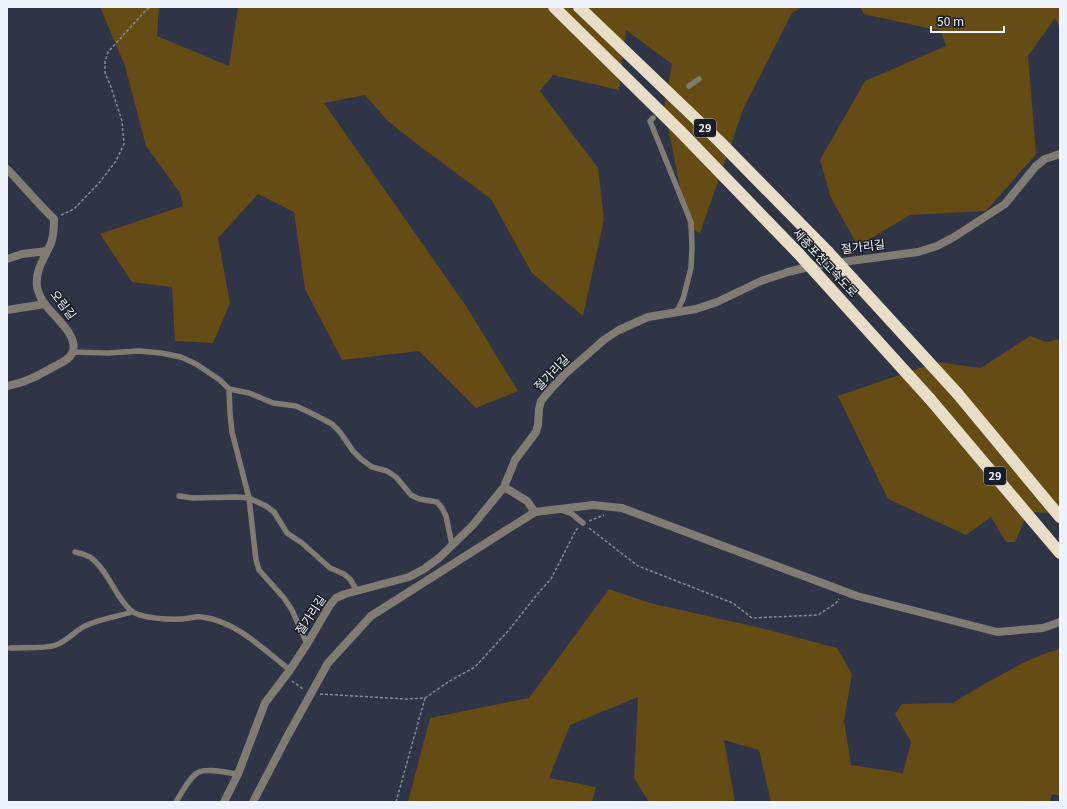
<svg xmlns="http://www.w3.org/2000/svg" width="1067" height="809" font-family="Georgia,'Noto Sans KR',serif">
	<rect width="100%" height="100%" fill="#2f3546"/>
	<path fill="#654b14" d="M100,7h59l-2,29 72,30 9,-59h564l-10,6 -48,94 -44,126 -12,-6 -24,-120 8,-43 -46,-34 -7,60 -66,-15 -13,16 58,77 6,51 -21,97 -51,-43 -41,-74 -78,-58 -25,-20 -23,-26 -41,8 142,203 52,85 -42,17 -57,-57 -77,9 -37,-71 -11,-77 -36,-18 -40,44 12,65 -17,40 -38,-2 -3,-54 -40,-5 -32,-48 83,-28 -3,-13 -34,-47 -21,-80z
		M860,7h200v21l-5,-10 -27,38 8,98 -50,57 -76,4 -52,31 -27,-48 -11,-38 45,-79 81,-35 -5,-15 -77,-17z
		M1030,336l16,6 14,-3v173l-4,1 -28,-1 -13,30h-9l-15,-25 -25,18 -78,-36 -50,-103 99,-34 44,6z
		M609,589l41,14 111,25 76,20 15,26 -8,47 7,44 52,8 8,-31 -16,-28 7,-10 51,-1 33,-20 39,-21 24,-10 11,-3v147l-8,-2 -2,8h-279l-12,-52 -35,-10 11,62h-86l-15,-24 4,-81 -68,28 -21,53 47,9 -4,15h-184l22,-84 99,-20z"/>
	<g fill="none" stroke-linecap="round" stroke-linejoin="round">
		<path stroke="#858b99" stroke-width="1.5" stroke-dasharray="3 2" stroke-linecap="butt" d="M61,215l13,-6 25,-26 17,-22 8,-17 -2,-23 -11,-34 -6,-14v-11l3,-10 39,-43 6,-2
			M589,521l15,-6
			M589,528l49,38 95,37 19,15 66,-3 18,-12 3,-4
			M292,681l11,8
			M320,694l86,5 19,-1 23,-16 27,-15 33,-36 32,-40 11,-12 25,-49 2,-2
			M396,802l29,-104"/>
		<path stroke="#817c73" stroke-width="5.5" d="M689,86l10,-7
			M653,118l-3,3 41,101 1,26 -1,20 -8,31 -7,14
			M73,352l35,1 31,-2 22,2 20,4 15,7 24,16 9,9 20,4 24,10 23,3 17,8 19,10 8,8 13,19 8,8 11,8 15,4 9,6 15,18 8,4 18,3 5,6 4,8 6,29
			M229,389l1,24 2,19 17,66 7,62 3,10 25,28 8,12 15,34
			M179,496l14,2 43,-1 13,1 17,8 8,6 13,21 15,10 28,25 14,6 6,5 7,12
			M561,510l11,4 11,9
			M75,552c5,1 11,3 15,5 12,8 21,27 29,39 4,6 8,12 14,16 9,6 36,8 48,7 6,0 14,-3 21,-2 34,4 62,33 88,53
			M10,648c13,-1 35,1 46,-3 11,-4 19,-14 29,-19 14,-7 31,-9 47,-14
			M176,802c5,-8 14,-26 23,-30 9,-4 29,1 39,2"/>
		<path stroke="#817c73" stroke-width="8" d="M7,169c16,16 30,34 47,50 0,8 0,16 -3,24 -6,14 -16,27 -14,43 0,4 3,10 5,14 8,14 36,33 31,51 -2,8 -12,12 -18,15 -16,9 -30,17 -48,20
			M7,259l15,-5 25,-3
			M7,310l38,-6
			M504,487l23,14 8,11
			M224,802l14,-28 27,-71 25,-33 17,-26 23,-39 6,-7 9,-4 64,-17 15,-8 15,-11 34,-33 13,-16 18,-22 11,-27 21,-28 2,-7 1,-16 2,-8 9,-11 15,-16 40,-35 14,-9 29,-13 48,-8 21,-7 44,-21 27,-9 24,-6 106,-14 19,-6 17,-9 51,-33 31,-38 9,-7 15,-5"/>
		<path stroke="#817c73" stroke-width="8" d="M253,802l35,-67 40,-72 43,-47 164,-104 58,-7 29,3 235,88 140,36 46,-4 17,-6"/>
		<path stroke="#e8ddc7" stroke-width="12" d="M554,7l126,124 118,122
			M579,7l139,133 110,112
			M957,393l103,124
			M930,399l130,154"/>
		<path stroke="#e8ddc7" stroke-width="12" d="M828,252l129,141
			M798,253l132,146"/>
	</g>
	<g text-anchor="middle" stroke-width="3" stroke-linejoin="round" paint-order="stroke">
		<g fill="#1a1d25" stroke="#aeb2bc" stroke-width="1">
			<rect x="694" y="119" width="22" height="18" rx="3"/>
			<rect x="984" y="467" width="22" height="18" rx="3"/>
		</g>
		<g font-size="11" font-weight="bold" fill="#edf2fd">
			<text x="705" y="132">29</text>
			<text x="995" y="480">29</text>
		</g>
		<g font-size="12" fill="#edf2fd" stroke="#1a1d25">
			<text transform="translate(863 247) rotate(-7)" y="4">절가리길</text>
			<text transform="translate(825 263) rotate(47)" y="4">세종포천고속도로</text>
			<text transform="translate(63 305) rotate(53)" y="4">오림길</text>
			<text transform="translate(552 373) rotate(-46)" y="4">절가리길</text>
			<text transform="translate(311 615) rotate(-57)" y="4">절가리길</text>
		</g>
	</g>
	<rect width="1067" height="809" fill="none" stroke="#edf2fd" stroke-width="16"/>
	<path d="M931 26v6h73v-6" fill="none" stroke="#edf2fd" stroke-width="2"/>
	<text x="937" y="26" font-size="12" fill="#edf2fd" stroke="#1a1d25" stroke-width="3" paint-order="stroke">50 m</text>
</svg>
